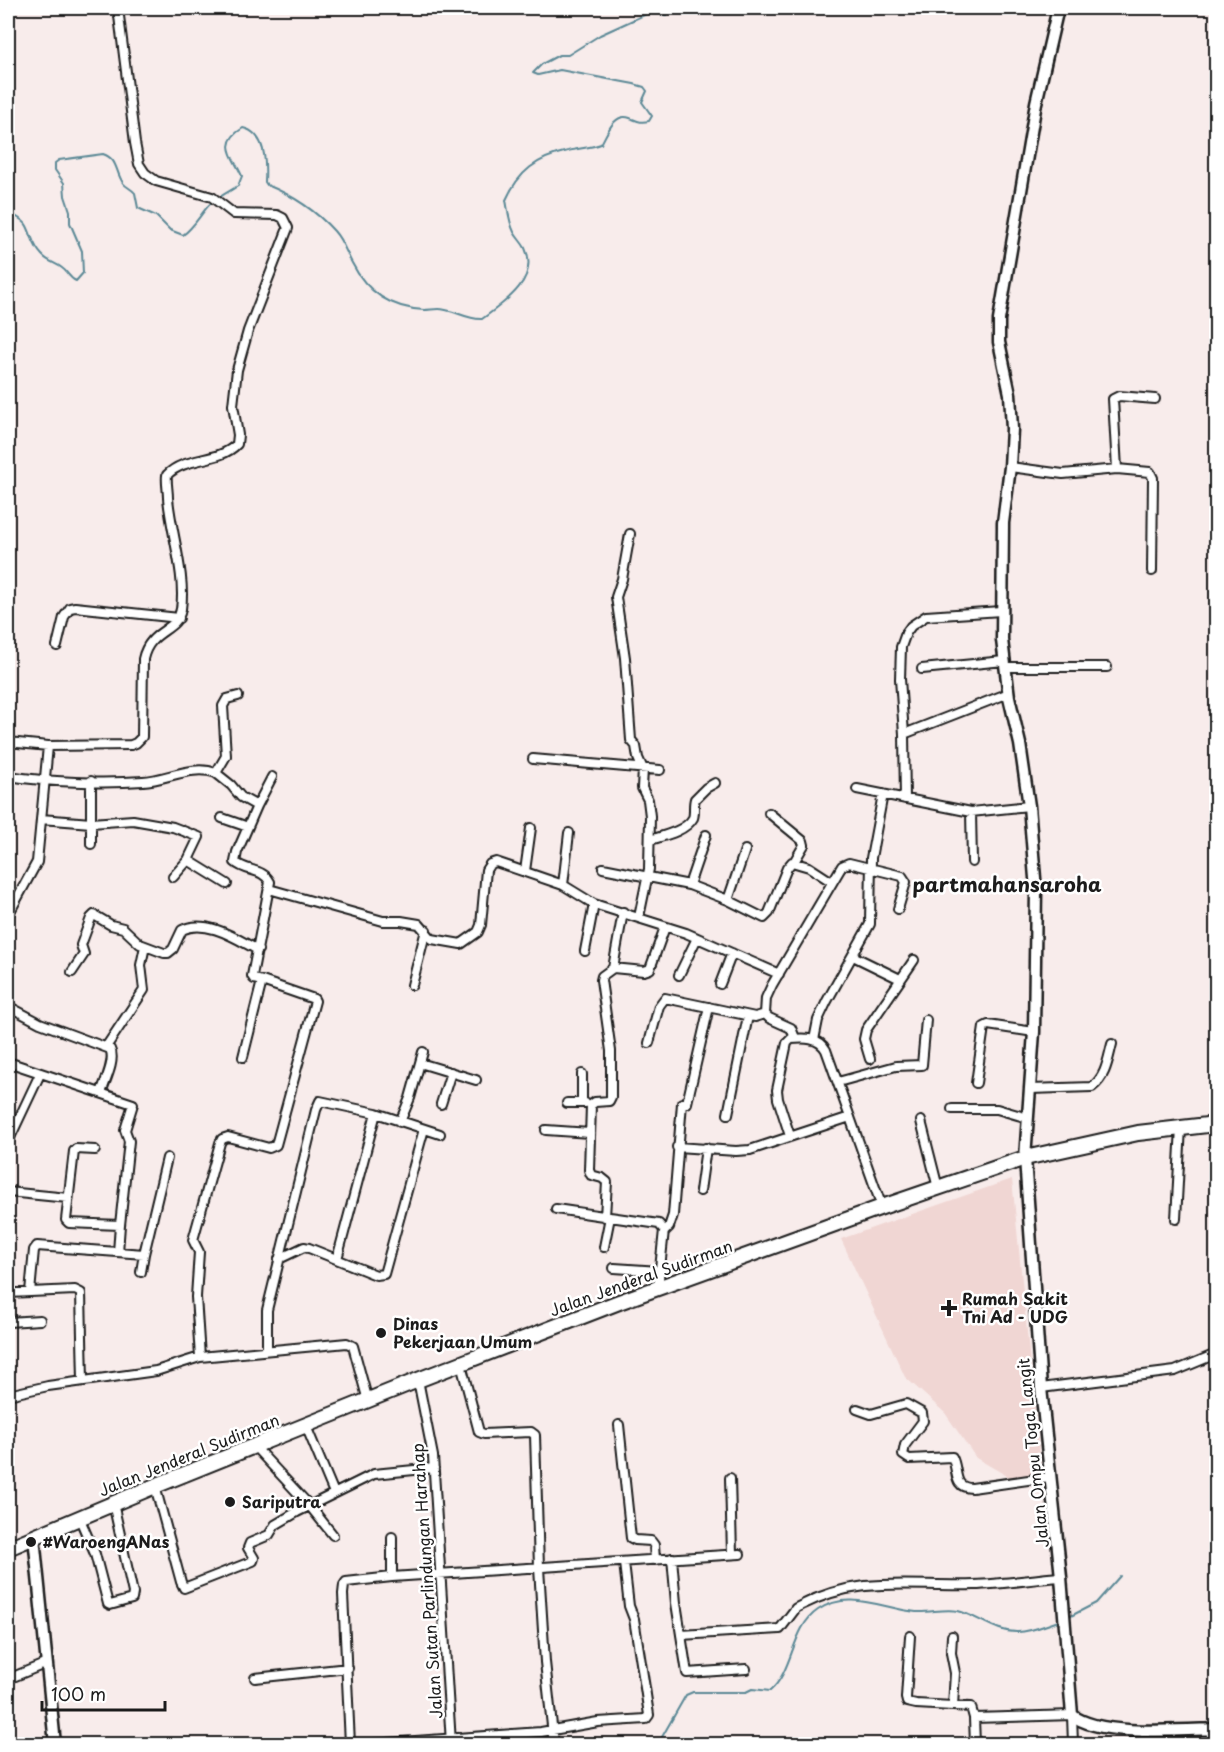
<svg xmlns="http://www.w3.org/2000/svg" width="1224" height="1752" font-family="'Playpen Sans',sans-serif">
	<rect width="100%" height="100%" fill="#f8eceb"/>
	<filter id="ink" filterUnits="userSpaceOnUse"><feTurbulence type="fractalNoise" baseFrequency=".0167" numOctaves="2"/><feDisplacementMap in="SourceGraphic" scale="12" xChannelSelector="R" yChannelSelector="G"/><feConvolveMatrix kernelMatrix="1 2 1 2 8 2 1 2 1" color-interpolation-filters="sRGB"/></filter>
	<g filter="url(#ink)">
		<path fill="#f0d6d3" d="M1012,1179l29,296 -32,2 -33,-19 -31,-45 -40,-36 -64,-138z"/>
		<g fill="none" stroke-linecap="round" stroke-linejoin="round">
			<path stroke="#5c8996" stroke-width="2" d="M8,212c5,4 15,6 19,14 5,10 6,20 15,29 6,7 14,8 20,13 6,4 7,10 14,13l7,-8 -1,-22 -12,-28v-12l-5,-15 -1,-13 -9,-13v-7l4,-3 44,-6c15,5 12,17 20,29 3,4 9,6 12,10l3,15 18,8 14,14 13,5c11,-8 17,-20 26,-30 9,-8 19,-13 29,-19l4,-10c-8,-19 -25,-32 1,-48 23,5 23,35 22,54l2,3c25,10 49,26 67,46 9,10 12,21 18,32 15,30 39,45 72,47 5,0 9,-1 14,-1 15,0 29,11 44,10 22,-16 58,-40 43,-71 -3,-6 -8,-10 -11,-16 -5,-10 -6,-22 -8,-32 13,-29 31,-42 62,-49 11,-3 22,-3 33,-7 6,-10 13,-32 29,-26 8,3 10,5 19,3l3,-5 -10,-14 5,-11 -3,-4 -10,-3 -74,-14 -22,5 -5,-2 9,-9 17,-9h9l32,-20 44,-20 9,-4 13,4 7,-7
				M1067,1618l29,-15 24,-27
				M658,1744l28,-49 7,-3h53l6,-3 18,2c24,-21 21,-63 48,-81 31,-21 66,-1 98,2 14,1 29,-4 42,-1 20,5 38,22 60,21 14,0 30,-8 44,-12"/>
			<g stroke="#1c1c1c" stroke-width="12">
				<path id="street" d="M1010,467l53,7 54,-5 33,3 3,6 -1,93
					M1117,469l-4,-70 6,-3 36,3
					M630,534l-8,45 -6,18 9,61 6,82 5,6 2,12 5,11 -1,19 6,12 2,16 -1,53 -10,48
					M57,646l7,-29 6,-9 5,-1 104,11
					M1005,667h102
					M922,669l82,-8
					M904,734l105,-41
					M8,742l40,4
					M533,759l127,11
					M216,773l15,12 10,12 16,9 -20,46 -2,10c11,10 28,6 35,20l-18,94 2,3 8,2 -19,76
					M8,776c39,6 95,8 135,5 24,-1 49,-17 73,-8l10,-17 -3,-50 4,-7 11,-3
					M857,789l114,23 58,-6
					M905,799l-1,-65 -4,-55 1,-32 5,-14 5,-7 15,-10 75,-5
					M257,806l15,-29
					M971,812l1,50
					M769,813l34,28 1,4 -10,17
					M222,818l26,9
					M41,819l50,4 42,-3 40,7 26,10 -11,23 -15,17
					M650,840c13,-4 36,-9 43,-22 2,-5 0,-13 2,-19l11,-11 9,-5
					M91,844v-63
					M188,860l39,24
					M603,868l86,17 39,15 36,18 5,-5 18,-45 5,-6 17,5 23,15
					M525,871l6,-43
					M563,885l6,-52
					M689,885l17,-50
					M269,889l114,32h18l18,3 13,15 29,5 17,-12 3,-7 5,-55 4,-6 6,-2 67,23 31,19 92,29 93,41
					M728,900l17,-50
					M8,915l29,-53 11,-116 83,-1 5,-2 6,-6 1,-78c7,-31 34,-26 38,-50 5,-34 -10,-76 -13,-111 0,-8 -2,-16 -1,-23 18,-19 52,-12 70,-31l1,-9 -5,-30 4,-35 11,-39 40,-103 -5,-10 -6,-3 -43,-1 -22,-17 -56,-16 -11,-8 -6,-9 -4,-21 -17,-135
					M585,951l9,-47
					M853,956l47,23
					M613,968l10,-56
					M72,972l12,-18 -3,-9 10,-27 3,-3 17,10 12,3 17,16 24,9h4l5,-4 9,-19c24,-12 55,9 76,20
					M679,975l18,-37
					M720,984l12,-31
					M412,985l14,-55
					M8,1006l32,17 70,26c6,11 -5,32 -9,44
					M795,1038l-4,-10 -22,-10 -4,-4 1,-16 6,-13 70,-119 7,-3 53,13 4,6 -8,27
					M814,1040l4,-20 9,-19 43,-77 1,-66 12,-64
					M649,1043l10,-37 6,-8 90,19 10,-3
					M106,1047l38,-57 -3,-25 4,-19
					M870,1059l-6,-20 2,-9 48,-70
					M8,1062l125,42 -8,26 4,11 -9,84 -51,-2 -3,-3 8,-69 2,-2 19,1
					M420,1063l56,17
					M838,1082l58,-16 26,-1 4,-45
					M976,1083l8,-56 4,-2 46,7
					M1030,1089l62,-2c14,-10 16,-28 20,-43
					M567,1103h18
					M582,1103v-29
					M441,1104l10,-32
					M952,1109h45l31,9
					M728,1114l20,-98
					M921,1121l17,67
					M400,1122l10,-24 13,-46
					M546,1130l44,3
					M790,1136l-12,-37 -1,-9 10,-47 4,-4c13,-1 28,-2 35,11l56,157
					M8,1142l32,-68
					M677,1147l59,4 14,-1 100,-33
					M700,1191l6,-43
					M8,1192l60,6
					M556,1209l54,8 -6,30
					M605,1217l2,-35 -5,-4 -11,-3 -2,-5 2,-65 4,-3 14,-1 2,-4v-46l-10,-71 1,-4 11,-8 31,3 6,-2 15,-42
					M610,1217l49,7 5,6 -6,58
					M1176,1219l5,-92
					M664,1232l5,-5 4,-12 9,-112h5l22,-96
					M118,1252l2,-27
					M279,1259l25,-12 5,1 67,27 8,-1 40,-145
					M337,1259l39,-146
					M614,1268l46,3
					M141,1272l3,-18
					M30,1292l4,-42 3,-4 107,8 23,-96
					M8,1293l67,-3 6,3 2,88
					M8,1322l32,-2
					M267,1350v-40l49,-200 4,-9 56,12 64,21
					M200,1357l-4,-60 3,-45 -6,-12 27,-97 2,-4 6,-2 41,11 7,-3 39,-144 -1,-2 -52,-18
					M461,1364l18,68 5,2 47,-2 4,3 4,133 6,94 9,82
					M418,1380l15,76 18,287
					M1041,1388l134,-17 41,-17
					M8,1395l40,-9 108,-15 44,-14 147,-14 6,3 15,55
					M857,1409l14,5 35,-10 16,9 1,8 -18,24 -2,10 6,4 43,-2c7,13 0,31 20,31l77,-11
					M619,1425l12,113 4,2 16,1 3,4 1,15
					M306,1426l28,67
					M255,1447l54,58 24,30
					M730,1478l2,76
					M155,1486l26,96 3,6 69,-27 1,-3 -6,-10 2,-5 19,-8 6,-10 22,-13 77,-38 60,-6
					M79,1517l16,37 13,50 2,1 22,-6 1,-6 -20,-90
					M392,1537v40
					M672,1558l4,45 11,70 59,-4
					M681,1635l99,-6 16,-21 6,-3c58,-30 110,-18 172,-20 29,-1 58,-6 87,-8
					M910,1636l-4,62 1,4 9,2 55,3 3,11
					M952,1636l-1,17 4,20 -2,33
					M255,1678l93,-10
					M8,1679l39,-16
					M350,1744l-7,-150 1,-9 2,-3 46,-5 348,-23
					M373,1744l168,-12 57,-10 48,-3 3,-4 -4,-27 -11,-69 -5,-13 -5,-43
					M975,1744l-1,-26 98,-3 1,29
					M1211,1744v-15"/>
			</g>
			<g stroke="#1c1c1c" stroke-width="15">
				<path id="secondary" d="M1058,8l-22,95 -37,217v22l11,52 2,35 -2,38 -7,56 -1,117 7,57 11,47 9,62 7,84 -2,142 -9,126 16,230 20,189 11,138c27,22 110,15 144,14
					M34,1537l21,207"/>
			</g>
			<g stroke="#1c1c1c" stroke-width="18">
				<path id="highway" d="M8,1548l147,-62 263,-106 201,-78 263,-95 143,-49 113,-25 78,-9"/>
			</g>
			<use href="#street" stroke="#fff" stroke-width="8"/>
			<use href="#secondary" stroke="#fff" stroke-width="10"/>
			<use href="#highway" stroke="#fff" stroke-width="14"/>
		</g>
	</g>
	<g fill="#1c1c1c" stroke="#fff" stroke-width="2">
		<path d="M946 1299h6v6h6v6h-6v6h-6v-6h-6v-6h6z"/>
		<circle cx="381" cy="1333" r="6"/>
		<circle cx="230" cy="1502" r="6"/>
		<circle cx="31" cy="1542" r="6"/>
	</g>
	<g text-anchor="middle" stroke-width="5" stroke-linejoin="round" paint-order="stroke">
		<g font-size="16" fill="#1c1c1c" stroke="#fff">
			<text transform="translate(641 1278) rotate(-20)" y="6">Jalan Jenderal Sudirman</text>
			<text transform="translate(1033 1453) rotate(-96)" y="6">Jalan Ompu Toga Langit</text>
			<text transform="translate(189 1455) rotate(-22)" y="6">Jalan Jenderal Sudirman</text>
			<text transform="translate(427 1581) rotate(-94)" y="6">Jalan Sutan Parlindungan Harahap</text>
		</g>
		<g font-size="16" font-weight="bold" fill="#1c1c1c" stroke="#fff" text-anchor="start">
			<text x="962" y="1305">Rumah Sakit<tspan x="962" dy="18">Tni Ad - UDG</tspan></text>
			<text x="393" y="1330">Dinas<tspan x="393" dy="18">Pekerjaan Umum</tspan></text>
			<text x="242" y="1508">Sariputra</text>
			<text x="43" y="1548">#WaroengANas</text>
		</g>
		<g font-size="20" font-weight="bold" fill="#1c1c1c" stroke="#fff">
			<text x="1007" y="892">partmahansaroha</text>
		</g>
	</g>
	<rect width="1224" height="1752" fill="none" stroke="#fff" stroke-width="30"/>
	<rect x="15" y="15" width="1194" height="1722" fill="none" stroke="#1c1c1c" stroke-width="2" filter="url(#ink)"/>
	<path d="M42 1701v9h123v-9" fill="none" stroke="#1c1c1c" stroke-width="3"/>
	<text x="51" y="1701" font-size="18" fill="#1c1c1c" stroke="#ffffff" stroke-width="4.5" paint-order="stroke">100 m</text>
</svg>
